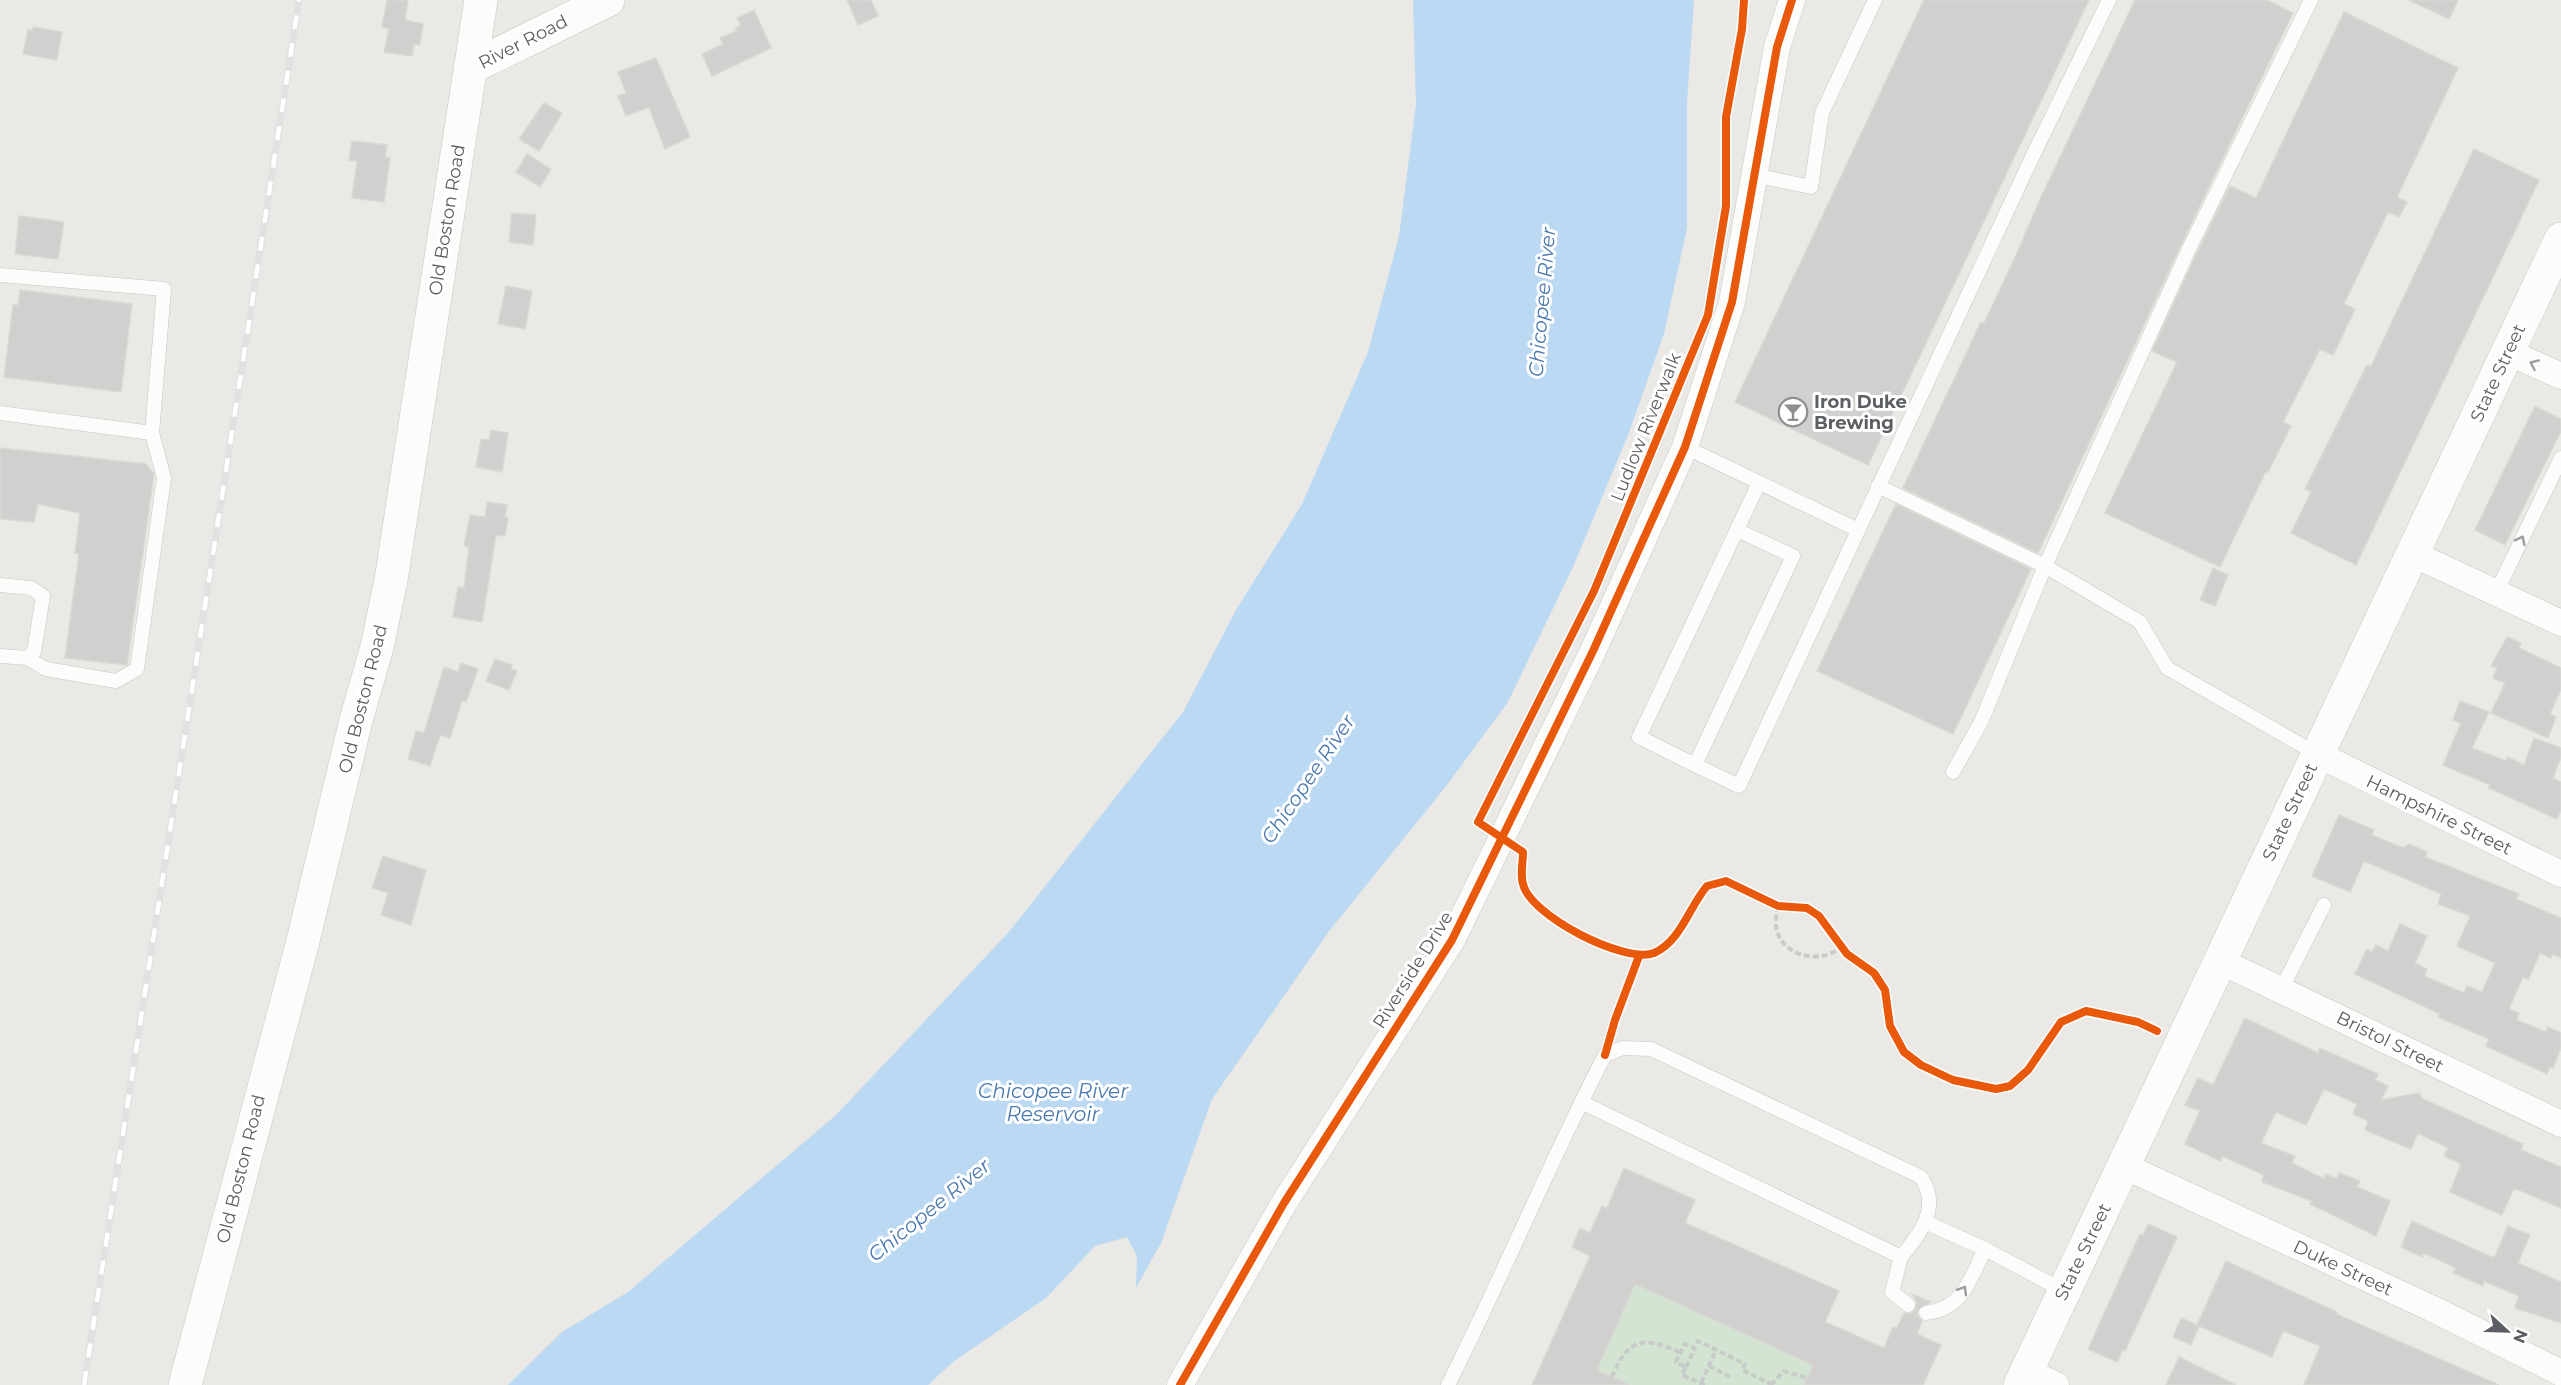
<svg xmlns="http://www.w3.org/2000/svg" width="2561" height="1385" font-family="Montserrat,sans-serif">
	<rect width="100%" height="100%" fill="#eae9e5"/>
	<path fill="#d3e5d2" d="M1635,1284l178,81 -9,20h-174l-33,-15z"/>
	<path fill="#bbd9f2" d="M1413,0h281l-7,102v126l-23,106 -36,101 -55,132 -65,135 -61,83 -117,145 -118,169 -51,144 -25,45 1,-32 -10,-19 -32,9 -49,52 -93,64 -25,23h-420l54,-53 66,-40 208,-177 172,-182 175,-221 53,-102 66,-106 66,-152 31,-116 17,-131z"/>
	<path fill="#d1d0ce" stroke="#d9d8d4" stroke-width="1.5" d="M387,0h21l-3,20 18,4 -3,21 -6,-1 -2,12 -28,-4 5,-23 -7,-2z
		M847,0h24l7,16 -20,9z
		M1924,0h165l-221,465 -133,-63z
		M2135,0h132l26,13 -114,236 -141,304 -135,-65 78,-166 3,1 30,-63 27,-63z
		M2409,0h49l-9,19z
		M754,10l17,38 -59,28 -10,-22 21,-10 -3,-6 17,-7 -2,-3 6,-3 -4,-7z
		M2344,12l114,56 -61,129 10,5 -8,15 -11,-5 -44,92 11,5 -22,46 -13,-6 -37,73 8,4 -23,46 -2,-1 -46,96 -115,-54 72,-151 -25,-11 43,-94 35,-71 26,12z
		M33,27l29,5 -5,28 -34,-6 5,-24 4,1z
		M656,58l34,79 -25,12 -16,-42 -23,9 -8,-20 8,-3 -8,-21z
		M544,103l18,10 -23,38 -20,-12z
		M352,141l35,4 -2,12 5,1 -6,44 -32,-4 5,-37 -8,-1z
		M2474,149l65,31 -183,385 -65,-32 20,-41 -6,-3 62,-124 4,1z
		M527,154l24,15 -11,18 -24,-15z
		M512,213l24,2 -3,30 -24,-3z
		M19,216l45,6 -6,37 -43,-5z
		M506,286l26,5 -7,38 -27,-5z
		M20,290l112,14 -11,88 -117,-15 9,-72h5z
		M2535,406l26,13v12l-56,114 -30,-15z
		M491,430l17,3 -6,39 -26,-5 5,-28 8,1z
		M0,448l146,16 8,10 -27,191 -62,-7 14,-104 -4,-1 5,-40 -42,-9 -4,18 -34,-3z
		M487,502l20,3 -2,12 3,1 -3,18 -9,-1 -14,87 -29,-5 5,-30 6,1 5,-41 -5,-1 6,-31 15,2z
		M1896,504l135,65 -78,165 -136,-63z
		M2213,568l15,7 -13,31 -15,-6z
		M2507,637l14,6 -2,5 42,20v21l-11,25 6,3 -8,21 -57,-25 14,-30 -12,-5 4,-10 -6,-2z
		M495,659l17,6 -1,4 6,2 -8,19 -23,-9z
		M461,663l17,6 -12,33 -4,-1 -12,37 -10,-3 -10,31 -22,-7 8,-28 8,2 20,-66 14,5z
		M2460,701l29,11 -17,36 34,13 2,-4 16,8 10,-27 27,10v9l-8,21 8,4v28l-4,9 -68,-31 1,-3 -47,-20 18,-42 -8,-3z
		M2339,815l35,15 -2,5 31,13 6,-4 18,8 -2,5 94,37 -3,5 45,19v40l-9,-4 -1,4 -11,-5 -12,27 -5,-3 -14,32 10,4 -2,7 29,12 2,-5 13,6v15l-8,20 -3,-1 -3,7 -61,-28 3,-7 -51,-22 2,-3 -85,-40 12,-25 5,3 4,-7 12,6 12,-27 27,12 -12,27 12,6 -3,7 40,17 3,-7 15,6 13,-29 -38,-17 13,-30 -32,-12 3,-10 -77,-33 -14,31 -38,-16z
		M383,856l43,14 -15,55 -30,-10 7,-22 -16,-5z
		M2245,1018l73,35 2,-5 58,26 -3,6 13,6 -7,14 38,-7 4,6 100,45 -2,6 40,17v41l-47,-20 -12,27 -52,-23 11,-28 -17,-8 4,-8 -30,-15 -7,16 -46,-19 3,-9 -15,-7 4,-10 -33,-15 -18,36 -30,-13 -15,31 34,13 -3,7 32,16 2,-5 11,5 2,-6 21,8 -3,6 33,14 -14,35 -66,-32 2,-3 -50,-19 2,-7 -42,-19 -2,5 -35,-17 15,-33 -15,-6 13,-27 15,7z
		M1624,1168l71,32 -10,23 154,68 -14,31 59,26 9,-21 4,1 7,-15 7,1 4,-4 2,-8 -5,-8 19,8 -13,8 -1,5 5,6 -5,13 24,11 -18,40h-119l9,-20 -178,-81 -38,86 33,15h-98l58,-129 -18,-9 8,-19 10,5 12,-27 5,2z
		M2412,1221l82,37 14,-32 22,9 -12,28 43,19v41l-46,-15 4,-12 -35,-15 -1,5 -30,-13 3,-5 -32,-15 -2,4 -21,-10z
		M2148,1224l29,13 -52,114 -2,-2 -6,13 -29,-13 52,-115 3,1z
		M2226,1261l111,51 -1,2 163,71h-195l16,-39 -37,-15 -11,26 -73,-31 -8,19 -18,-8 8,-19 16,7z
		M2179,1357l57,28h-70z"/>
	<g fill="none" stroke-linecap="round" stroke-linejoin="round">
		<g stroke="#c7c7c7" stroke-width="15">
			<path id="service" d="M1753,175l58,12 11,-74 53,-113
				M0,275l164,14 -12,144 -152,-20
				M1685,447l173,83
				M1878,486l167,80 95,56 27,46 150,86
				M1737,530l56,26 -98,209 -56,-28 120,-254
				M0,585l31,3 12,8 -9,56 -7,6 -27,-2
				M2496,593l65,-135
				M27,658l19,11 70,12 21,-12 27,-191 -12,-45
				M1695,765l44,21 297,-637 73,-149
				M1953,772l28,-50 64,-156 142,-313 124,-253
				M2281,990l43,-85
				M1925,1222l60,27 79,42
				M1901,1257l-9,35 16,13
				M1926,1313c37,-4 44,-34 59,-64
				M1448,1385c55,-109 101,-222 157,-330l18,-7 28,1 270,128c20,31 0,55 -20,80l-320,-155"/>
		</g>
		<g stroke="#c7c7c7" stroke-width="27">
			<path id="minor" d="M2508,352l53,24
				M2413,554l148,69
				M2317,754l244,120
				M2220,961l341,163
				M2124,1166l307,142 130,65
				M2027,1371l29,14
				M1180,1385l104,-182 168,-263 141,-289 92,-204 47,-145 45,-255 15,-47"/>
		</g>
		<g stroke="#c7c7c7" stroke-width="34">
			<path id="tertiary" d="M470,68l138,-68
				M185,1385l118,-444 53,-221 21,-73 14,-67 90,-580
				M2020,1385l541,-1146"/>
		</g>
		<path stroke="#c7cbc9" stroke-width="4" stroke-dasharray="6 3" stroke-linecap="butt" d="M1778,906c-1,6 -3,14 -2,20 3,29 44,40 65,21
			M1709,1366l21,11
			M1686,1367l9,-19
			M1612,1377c16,-40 32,-41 69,-24
			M1701,1383l15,-33
			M1705,1385l-23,-10 4,-8 -10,-5 9,-18 10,4 3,-7 47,23 -3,6 29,14
			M1771,1385l13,-14 23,7"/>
		<use href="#service" stroke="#fcfcfb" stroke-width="14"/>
		<use href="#minor" stroke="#fcfcfb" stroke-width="26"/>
		<use href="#tertiary" stroke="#fcfcfb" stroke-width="33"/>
		<g stroke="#e2e1e1" stroke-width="7">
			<path id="rail" d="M84,1385l215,-1385"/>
		</g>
		<use href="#rail" stroke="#fff" stroke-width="4.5" stroke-dasharray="14" stroke-linecap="butt"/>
		<g stroke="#fff" stroke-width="11">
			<path id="cycleway" d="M1744,0l-2,29 -16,88v89l-18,109 -114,276 -116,231 45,30c0,10 -3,23 0,32 7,32 102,80 131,69 27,-12 35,-46 53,-67l19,-5 52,25 29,2 12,8 28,38 27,19 11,17 5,36 14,26 17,13 32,15 43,9 14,-3 18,-16 33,-48 25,-11 52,11 19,9
				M1605,1055l10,-35 24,-64
				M1180,1385l104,-182 168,-263 141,-289 92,-204 47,-145 45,-255 15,-47"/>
		</g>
		<use href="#cycleway" stroke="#e8590c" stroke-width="8"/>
	</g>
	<defs><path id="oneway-chevron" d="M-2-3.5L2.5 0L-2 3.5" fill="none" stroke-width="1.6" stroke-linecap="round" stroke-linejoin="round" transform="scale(1.5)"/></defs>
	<g stroke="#9b9d9f">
		<use href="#oneway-chevron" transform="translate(2534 364) rotate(-156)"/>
		<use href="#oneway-chevron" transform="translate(2521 540) rotate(-64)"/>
		<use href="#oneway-chevron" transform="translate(1963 1290) rotate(-59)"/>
	</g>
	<defs>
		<g id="bar-ring" transform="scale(1.5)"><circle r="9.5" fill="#fff" stroke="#8d8f90" stroke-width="1.5"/><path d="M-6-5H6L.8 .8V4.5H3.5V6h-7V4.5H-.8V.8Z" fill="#8d8f90"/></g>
	</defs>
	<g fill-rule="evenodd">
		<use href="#bar-ring" x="1793" y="412"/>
	</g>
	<g text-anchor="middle" stroke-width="6" stroke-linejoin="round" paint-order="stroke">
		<g font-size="18" fill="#5b5e62" stroke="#fff">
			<text transform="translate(523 42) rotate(-27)" y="6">River Road</text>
			<text transform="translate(447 220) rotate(-81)" y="6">Old Boston Road</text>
			<text transform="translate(2498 373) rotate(-65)" y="6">State Street</text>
			<text transform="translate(1646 427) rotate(-68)" y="6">Ludlow Riverwalk</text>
			<text transform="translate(363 699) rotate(-76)" y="6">Old Boston Road</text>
			<text transform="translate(2290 812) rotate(-65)" y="6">State Street</text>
			<text transform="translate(2439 815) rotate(26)" y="6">Hampshire Street</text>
			<text transform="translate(1413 970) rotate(-58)" y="6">Riverside Drive</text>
			<text transform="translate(2390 1042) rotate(26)" y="6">Bristol Street</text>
			<text transform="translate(241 1169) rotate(-76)" y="6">Old Boston Road</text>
			<text transform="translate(2083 1252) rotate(-64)" y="6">State Street</text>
			<text transform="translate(2343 1268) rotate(25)" y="6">Duke Street</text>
		</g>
		<g font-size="18" font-weight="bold" fill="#5b5e62" stroke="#fff" text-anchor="start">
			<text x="1814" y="408">Iron Duke<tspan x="1814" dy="21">Brewing</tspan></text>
		</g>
		<g font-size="20" font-style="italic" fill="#4a78b0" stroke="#fff">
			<text transform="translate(1542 302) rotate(-85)" y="7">Chicopee River</text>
			<text transform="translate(1308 779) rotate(-56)" y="7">Chicopee River</text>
			<text x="1053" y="1098">Chicopee River<tspan x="1053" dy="23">Reservoir</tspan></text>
			<text transform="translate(929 1210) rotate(-39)" y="7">Chicopee River</text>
		</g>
	</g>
	<g transform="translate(2507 1331) rotate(112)" stroke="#ffffff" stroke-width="4.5" paint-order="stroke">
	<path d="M0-4.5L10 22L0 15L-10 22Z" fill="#5b5e62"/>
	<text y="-9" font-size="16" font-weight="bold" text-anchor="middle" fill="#5b5e62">N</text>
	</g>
</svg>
